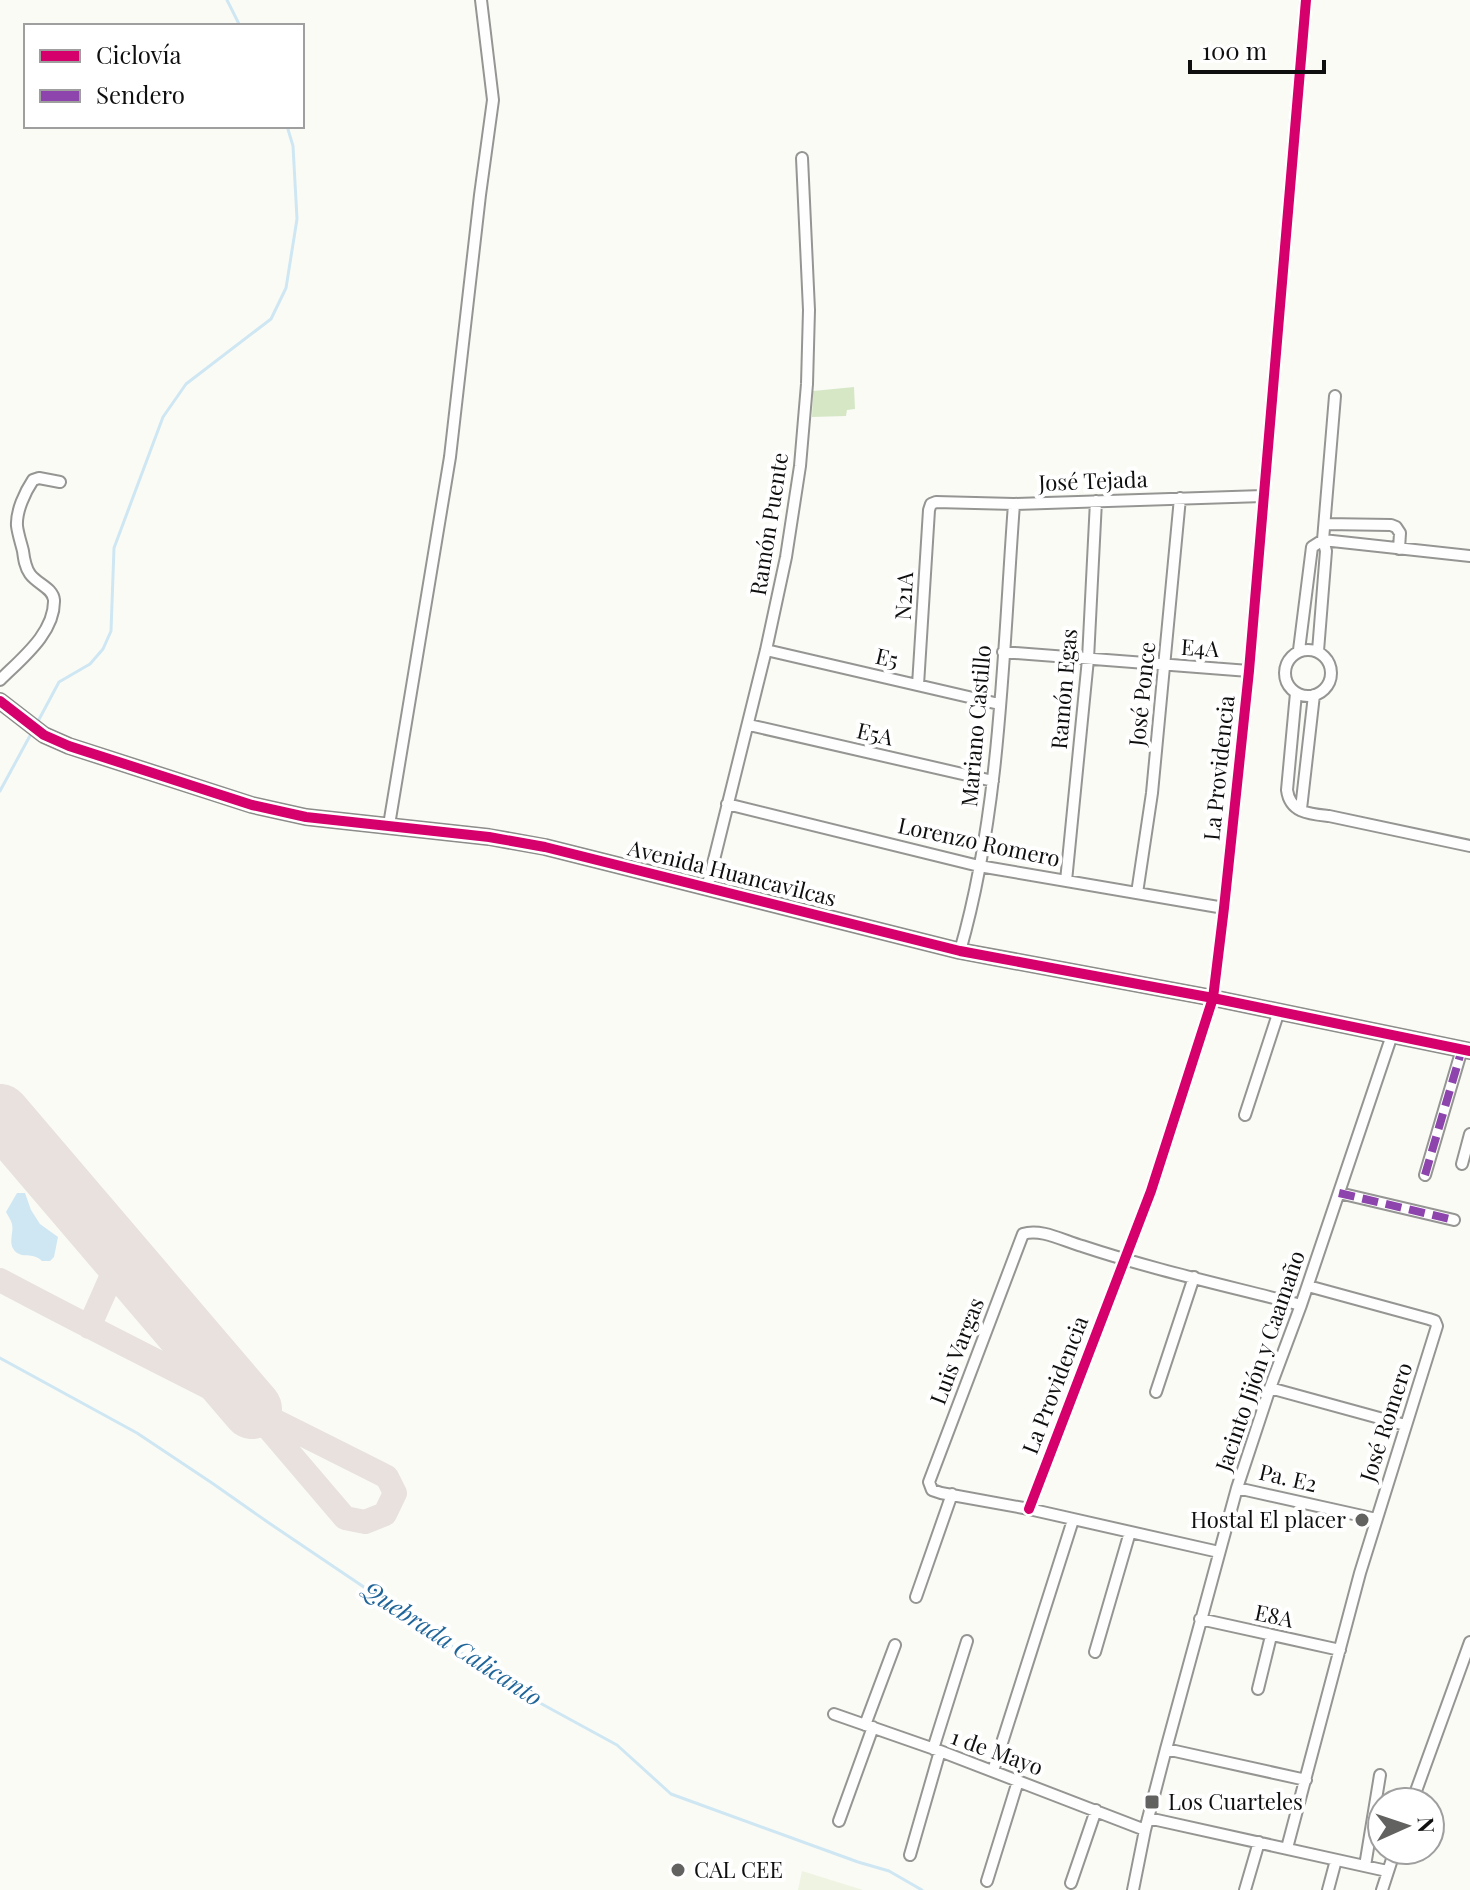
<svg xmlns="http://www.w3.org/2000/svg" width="1470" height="1890" font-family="'Playfair Display',serif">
	<rect width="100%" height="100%" fill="#fbfbf6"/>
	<path fill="#d6e7c6" d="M854,387l1,22 -8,1 -1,6 -34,1 1,-26z"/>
	<path fill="#eef4e1" d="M802,1871l61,19h-65z"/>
	<path fill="#cee7f3" d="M17,1193h8l6,17 9,14 18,13 -4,20 -4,4h-8c-10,-10 -20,-1 -28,-11 -6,-8 0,-17 -2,-26 -1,-4 -4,-8 -6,-12z"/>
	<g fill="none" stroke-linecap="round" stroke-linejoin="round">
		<path stroke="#cee7f3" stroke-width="3" d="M227,0l13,26
			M36,725l23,-43 31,-18 13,-15 8,-18 3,-83 49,-131 23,-33 85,-65 15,-31 11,-69 -4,-73 -6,-20
			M0,791l32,-59
			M0,1358l137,75 75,50 57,40 249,168 99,54 54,49 187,68 31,9 33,19"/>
		<path stroke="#e8e1de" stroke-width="24" d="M0,1280c128,68 258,132 387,197l8,16 -10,21 -20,8 -20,-4 -93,-109
			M89,1327l32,-72"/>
		<path stroke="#e8e1de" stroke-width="60" d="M0,1114l252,295"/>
		<g stroke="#959593" stroke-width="14">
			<path id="street" d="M1325,524l66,1 5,2 4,6 -1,16
				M1285 673a23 23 0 1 1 46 0a23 23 0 1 1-46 0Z
				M766,650l233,54
				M1299,650l13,-103 11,-7 147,16
				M1318,651l8,-100 -3,-11 12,-144
				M1003,652l246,19
				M0,680c21,-21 55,-47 54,-80 -1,-12 -17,-16 -24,-26 -5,-7 -6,-15 -7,-23 -2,-8 -5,-17 -6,-25 -1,-15 8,-34 16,-46l6,-2 21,4
				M918,685l11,-175 2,-6 5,-2 78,2 249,-8
				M1296,693l-9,97c3,23 23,24 42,26l141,30
				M749,725l244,56
				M727,804l252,62 245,42
				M1301,809l13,-114
				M389,825l61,-368 30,-262 13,-95 -12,-100
				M1066,881l22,-222 8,-158
				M707,888l59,-238 20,-93 14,-91 7,-82 2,-74 -7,-152
				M1137,893l15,-100 28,-295
				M960,951c41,-143 43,-300 54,-447
				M1245,1115l34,-104
				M1462,1164l8,-30
				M1425,1175l37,-126
				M1339,1193l115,27
				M1270,1388l135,37
				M1156,1392l38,-115
				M1237,1488l139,31
				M1029,1509l122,-318 62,-193 11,-90 25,-237 57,-671
				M1219,1552l-190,-43 -88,-16 -9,-3 -3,-8 94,-248c18,-6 41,7 59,12 72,24 146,40 219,59
				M916,1597l36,-103
				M1200,1619l140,31
				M1095,1652l35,-120
				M1258,1689l13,-53
				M834,1714l106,37 205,79
				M865,1725l30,-80
				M933,1749l34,-108
				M1166,1749l140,31
				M993,1771l80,-251
				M1412,1802l58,-160
				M1148,1818l239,53
				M839,1821l34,-94
				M1287,1848l73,-275 77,-247 -2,-5 -6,-2 -121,-33
				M910,1855l30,-104
				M1365,1866l15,-91
				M987,1881l31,-100
				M1071,1883l25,-73
				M1133,1890l12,-60 21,-81 71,-261 33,-100 31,-83 91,-270
				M1245,1890l14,-48
				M1328,1890l8,-30
				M1382,1890l13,-40"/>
		</g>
		<g stroke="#8c8c8a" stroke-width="18">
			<path id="secondary" d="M0,701l44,34 25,11 183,59 54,12 183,20 56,10 415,104 253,47 257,53"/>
		</g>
		<use href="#street" stroke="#fefefe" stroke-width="10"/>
		<use href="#secondary" stroke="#f5f3eb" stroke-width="14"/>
		<path stroke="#8e44ad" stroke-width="8" stroke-dasharray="16 8" stroke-linecap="butt" d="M1425,1175l37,-126
			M1339,1193l115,27"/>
		<g stroke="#fff" stroke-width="15">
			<path id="cycleway" d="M0,701l44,34 25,11 183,59 54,12 183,20 56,10 415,104 253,47 257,53
				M1029,1509l122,-318 62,-193 11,-90 25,-237 57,-671"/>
		</g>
		<use href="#cycleway" stroke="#d6006c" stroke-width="10"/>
	</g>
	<g fill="#626260" stroke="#fff" stroke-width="3">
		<circle cx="1362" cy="1520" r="8"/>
		<rect x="1144" y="1794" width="16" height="16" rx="4"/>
		<circle cx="678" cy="1870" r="8"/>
	</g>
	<g text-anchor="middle" stroke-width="8" stroke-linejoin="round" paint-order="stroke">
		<g font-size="22" fill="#0f0f0f" stroke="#fff">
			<text transform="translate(1093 481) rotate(-2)" y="8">José Tejada</text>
			<text transform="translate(769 524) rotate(-81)" y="8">Ramón Puente</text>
			<text transform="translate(904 596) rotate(-87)" y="8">N21A</text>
			<text transform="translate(1200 648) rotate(4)" y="8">E4A</text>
			<text transform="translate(887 658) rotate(13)" y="8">E5</text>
			<text transform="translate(1064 689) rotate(-85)" y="8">Ramón Egas</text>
			<text transform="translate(1142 694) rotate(-84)" y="8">José Ponce</text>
			<text transform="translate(976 726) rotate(-85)" y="8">Mariano Castillo</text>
			<text transform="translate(875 734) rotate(13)" y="8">E5A</text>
			<text transform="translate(1219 768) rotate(-84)" y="8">La Providencia</text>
			<text transform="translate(979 842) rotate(12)" y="8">Lorenzo Romero</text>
			<text transform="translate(732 873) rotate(14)" y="8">Avenida Huancavilcas</text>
			<text transform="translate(957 1351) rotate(-69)" y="8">Luis Vargas</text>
			<text transform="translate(1260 1361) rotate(-71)" y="8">Jacinto Jijón y Caamaño</text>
			<text transform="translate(1055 1385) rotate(-69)" y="8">La Providencia</text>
			<text transform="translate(1386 1422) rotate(-72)" y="8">José Romero</text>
			<text transform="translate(1288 1478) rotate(13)" y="8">Pa. E2</text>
			<text transform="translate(1274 1616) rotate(12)" y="8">E8A</text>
			<text transform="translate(997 1752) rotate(20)" y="8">1 de Mayo</text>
		</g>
		<g font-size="22" fill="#0f0f0f" stroke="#fff" text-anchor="start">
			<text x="1346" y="1528" text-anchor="end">Hostal El placer</text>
			<text x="1168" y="1810">Los Cuarteles</text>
			<text x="694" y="1878">CAL CEE</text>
		</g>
		<g font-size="24" font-style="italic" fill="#20659a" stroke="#fff">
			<text transform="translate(452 1644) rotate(33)" y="8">Quebrada Calicanto</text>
		</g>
	</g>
	<rect x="24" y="24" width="280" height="104" fill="#ffffff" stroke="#9f9f9f" stroke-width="2"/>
	<rect x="40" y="50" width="40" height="12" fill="#d6006c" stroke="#9f9f9f" stroke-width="2"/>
	<text x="96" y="64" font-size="24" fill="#0f0f0f">Ciclovía</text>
	<rect x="40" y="90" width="40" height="12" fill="#8e44ad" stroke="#9f9f9f" stroke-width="2"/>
	<text x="96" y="104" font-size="24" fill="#0f0f0f">Sendero</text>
	<g transform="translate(1406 1826) rotate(87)"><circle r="38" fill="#ffffff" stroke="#9f9f9f" stroke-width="2"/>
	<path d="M0-6L14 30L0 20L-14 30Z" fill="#626260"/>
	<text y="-12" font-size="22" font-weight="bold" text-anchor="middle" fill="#0f0f0f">N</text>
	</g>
	<path d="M1190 60v12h134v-12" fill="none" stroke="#0f0f0f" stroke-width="4"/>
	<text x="1202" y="60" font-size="24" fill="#0f0f0f" stroke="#ffffff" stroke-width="6" paint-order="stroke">100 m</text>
</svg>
